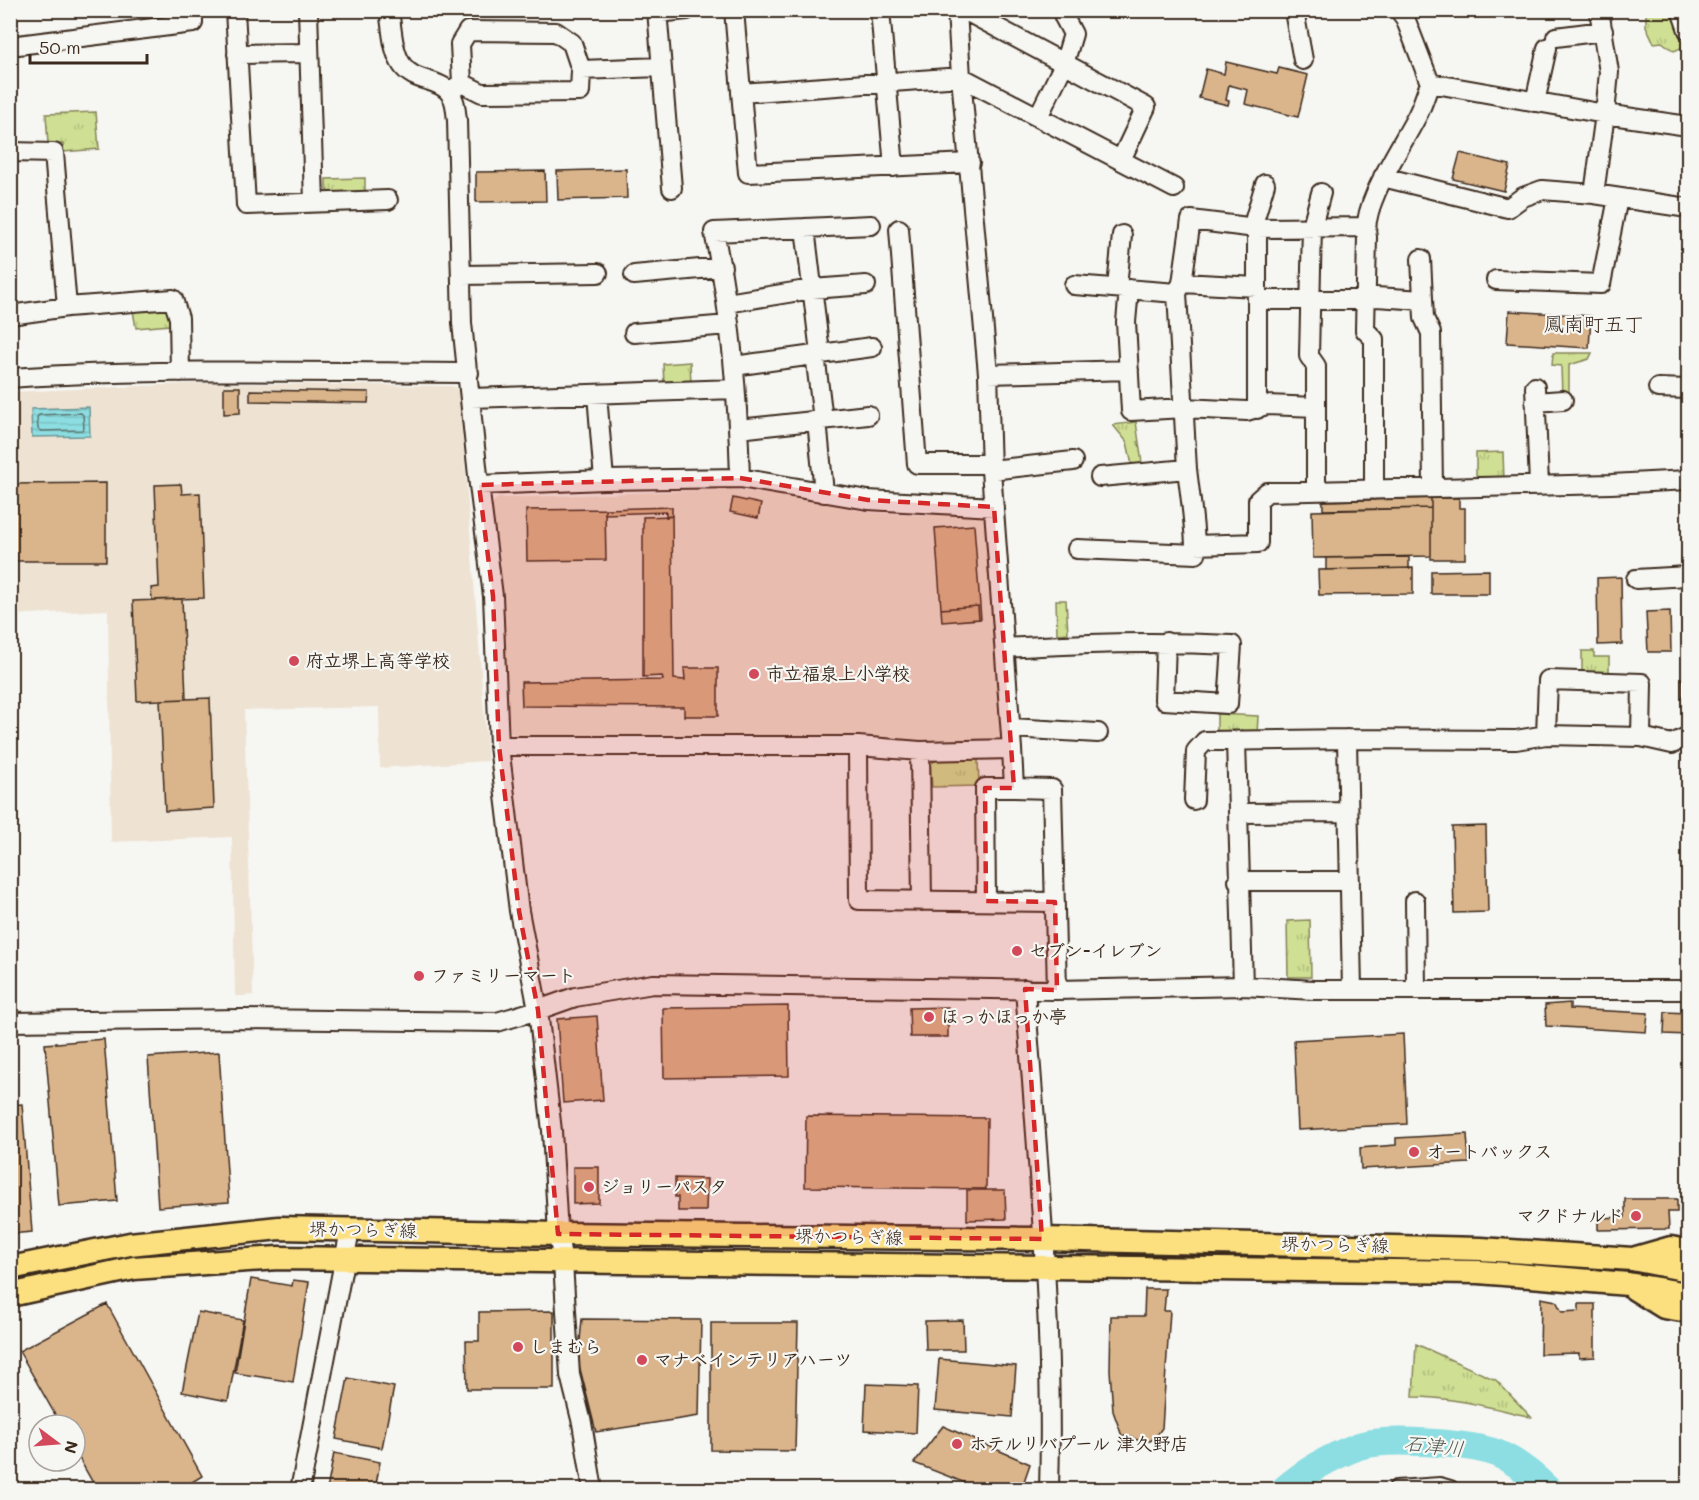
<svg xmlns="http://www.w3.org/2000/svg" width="1699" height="1500" font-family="Mali,'Klee One',sans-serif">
	<defs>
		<pattern id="park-tufts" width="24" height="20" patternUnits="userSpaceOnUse" patternTransform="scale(1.5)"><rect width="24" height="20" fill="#cfdf93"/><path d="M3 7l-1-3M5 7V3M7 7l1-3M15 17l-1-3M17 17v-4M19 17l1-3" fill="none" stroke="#b3c07e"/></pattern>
		<pattern id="water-rules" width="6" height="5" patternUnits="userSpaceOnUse" patternTransform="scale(1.5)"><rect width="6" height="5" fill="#8cdee2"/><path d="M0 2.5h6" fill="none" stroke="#7abfc1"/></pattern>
	</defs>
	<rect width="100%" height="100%" fill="#f6f6f2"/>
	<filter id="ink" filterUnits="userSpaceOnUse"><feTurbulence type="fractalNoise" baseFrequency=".0167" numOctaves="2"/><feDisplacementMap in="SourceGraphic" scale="12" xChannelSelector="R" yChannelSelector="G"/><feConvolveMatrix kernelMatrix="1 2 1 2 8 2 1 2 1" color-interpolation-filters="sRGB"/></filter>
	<g filter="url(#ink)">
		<path fill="#eee2d3" d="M205,383l248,3 6,4 29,371 -108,7 -1,-61 -135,3 9,285 -10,1h-8l-3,-159 -121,5 -3,-232 -97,5v-223z
			M730,489l47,6 91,17 53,3 60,-1 8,7 17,213 -7,7 -95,2 -158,-8 -71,4 -158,-1 -7,-6 -9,-160 -11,-67 8,-7z"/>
		<path fill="url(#park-tufts)" stroke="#858458" stroke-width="1.5" d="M1646,11h25l17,34 -14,6 -12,-9 -8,1 -8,-17z
			M96,112l3,37 -36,3v-8h-15l-2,-30z
			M365,178v15h-34l-5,-4v-10z
			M163,307l7,6v12l-34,3 -3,-17z
			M1553,353h39l-3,6 -20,6v31h-7l-1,-30 -9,-1z
			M690,362l1,23h-27l-1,-21z
			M1136,422l6,41 -10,2 -5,-23 -14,-17z
			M1503,452l1,29h-23l-5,-6v-22z
			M1056,600h10l2,33 -11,1z
			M1582,651h12v6h15v17h-27z
			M1217,714l41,2 -1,19 -40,-1z
			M938,759h40l1,27 -47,1 -2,-23z
			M1310,920l1,57h-23l-1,-56z
			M1416,1344l80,36 35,37c-39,-9 -77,-20 -118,-20z"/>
		<path fill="url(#water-rules)" stroke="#6c9694" stroke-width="1.5" d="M89,407l1,29 -58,1 -1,-28z"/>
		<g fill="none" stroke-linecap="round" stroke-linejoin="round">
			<path stroke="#5b726c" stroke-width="1.5" d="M81,413l2,2 1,13 -2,2 -41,1 -3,-2 -1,-12 2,-2z"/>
			<path stroke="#8cdee2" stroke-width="28" d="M1284,1490c21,-19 49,-34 75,-44 28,-9 109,-3 137,7 20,8 37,22 52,37"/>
		</g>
		<path fill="#dab48b" stroke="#3b2a1e" stroke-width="1.5" d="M1226,62l51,12 2,-6 29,7 -10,42 -53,-13 3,-14 -19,-5 -3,15 3,1 -1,4 -29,-7 7,-29 18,5z
			M1460,153l50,12 -6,26 -51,-12z
			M626,169l1,29 -69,2 -1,-29z
			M545,171l1,30 -70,1v-30z
			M1509,311l82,5 -2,32 -82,-5z
			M224,387h16v26l-16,1z
			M250,390l119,2 -1,11 -118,-2z
			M106,483v78h-96v-77z
			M181,484l1,10 18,-1 4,105 -52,2 -1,-12 8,-1 -4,-102z
			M733,498l28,6 -3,14 -28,-6z
			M1431,498h28v10h6v51h-34z
			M1431,498v10l-108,2v-9z
			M672,507v9l-6,1v-5l-61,2v-5z
			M1431,508v48l-118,2 -1,-47z
			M605,509l1,51 -79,1 -1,-51z
			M672,516l2,163 11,1 -1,-12h34v48h-34v-9l-162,-1 -1,-24 142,-2 -1,-4 -19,1v-160z
			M974,525l7,94 -39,3 -7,-94z
			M1409,557v11l-83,2v-12z
			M1413,568v26l-94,1 -1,-25z
			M1489,570v24h-58v-23z
			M1621,577l1,67 -24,1 -1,-67z
			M182,599l4,100 -49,2 -4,-100z
			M978,606l1,13 -37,3 -1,-13z
			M1670,611l1,41h-23l-2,-40z
			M1682,678h6v45h-5z
			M210,698l4,110 -49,3 -5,-111z
			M1486,826l2,86 -34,1 -2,-86z
			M1570,1003v6l78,4 -2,19 -100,-6 -1,-21z
			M788,1006l1,70 -125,2 -1,-70z
			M948,1007v30h-38l-1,-29z
			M1665,1012l23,1v22l-24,-1z
			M597,1016l6,84 -40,3 -6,-84z
			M1403,1034l4,90 -109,6 -4,-90z
			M104,1039l13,162 -58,5 -14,-162z
			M219,1052l10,150 -71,5 -10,-150z
			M22,1104l10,128 -22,2v-129z
			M806,1116l181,2 -1,71 -181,-2z
			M1467,1134l2,29 -108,6 -1,-21 36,-3v-7z
			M573,1167h26v36l-26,1z
			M675,1178l32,1 -1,32h-28v-14h-3z
			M967,1190h38l1,29 -39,1z
			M1625,1199h52v13h-9l1,17 -71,1v-12l27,-1z
			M251,1279l41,7 1,-6 16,2 -16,100 -58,-9z
			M1145,1289h21l-2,22h6l-8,117 -7,10 -5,3h-10l-15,-6 -3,1 -9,-25 -3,-41 1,-54h33z
			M1541,1298l15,3 6,11 17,-1v-7h16v53l-16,1v-5l-39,1z
			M107,1304l95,172 -23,14h-82l-22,-39v-26h-14l-42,-74z
			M554,1311v78h-87l-1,-48h13v-29z
			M198,1312l45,8 -15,81 -46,-9z
			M582,1319l119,1 -2,96 -103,16 -18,-71z
			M963,1320l1,30h-38l-1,-29z
			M711,1323h87l-3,128 -84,-1z
			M939,1359l77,7 -4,51 -77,-7z
			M348,1378l46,9 -12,61 -46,-9z
			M866,1384l52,2 -2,47 -52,-3z
			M943,1426l87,38 -9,26h-49l1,-4 -59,-23z
			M334,1453l46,9 -5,28h-48z"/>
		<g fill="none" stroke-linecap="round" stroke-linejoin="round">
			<g stroke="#3b2a1e" stroke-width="22">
				<path id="minor" d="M235,10l11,195 142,-5
					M308,10l6,192
					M389,10c3,18 3,40 13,55 13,20 44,11 52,36 2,6 2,13 3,19l5,203 17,162 14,111 6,150 20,165 19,99 14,121 6,103 5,29 7,112 12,48 11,67
					M657,10l15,178
					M734,10l14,163 222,-10
					M880,10l14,157
					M964,10l182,97 -25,53
					M1301,10l-7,1 9,49
					M1681,10l7,20
					M657,13l30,-3
					M1556,37l47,-6
					M10,46l183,-23v-13
					M237,54l72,-1
					M581,70l80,-3
					M1430,83l175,31 83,12
					M449,92l13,-9 -2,-39 8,-13 88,1 16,11 9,27 -1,22 -98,1 -20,-10
					M741,93l220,-16 213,111
					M1535,102l12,-54
					M1038,117l26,-53 9,-30 -9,-17 2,-7
					M10,152l44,1 13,154
					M1383,177l125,31 15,-11 19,-7 52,4 94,14
					M1594,194l11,-80 4,-42 -10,-62
					M805,228l15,125
					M899,229l18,235h74
					M1421,259l3,59 7,15 2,155
					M461,275l137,-2
					M634,275l88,-8
					M1496,280l105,4 17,-86
					M1182,283l75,4
					M1074,285l103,8
					M1117,288l5,-53
					M1129,289l-3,33 5,89 53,-3 63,3 20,-6 49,2
					M1257,300h100l19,-3 47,3
					M727,303l85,-14 54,-4
					M10,315l57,-8 106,-8 6,19 1,54
					M634,333l94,-8
					M815,354l8,66
					M734,366l138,-19
					M988,374l141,-4
					M10,378c153,-10 306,-6 459,-5
					M1535,387l4,98
					M1658,388l30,1
					M597,394l7,86
					M471,398l264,-9
					M1535,402l28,-2
					M1257,409v-173l-2,-18 10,-34
					M817,420l7,73
					M739,429l129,-14
					M991,470l82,-9
					M1100,477l87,-8
					M740,478c-2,-82 -9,-165 -26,-246l157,-7
					M479,485l125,-5 136,-2 128,22 126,7
					M1316,490v-124l-7,-10 3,-130 9,-33
					M1374,490v-151l-9,-9 2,-93c-7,-32 37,-94 51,-123 5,-10 8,-21 12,-31l-25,-65 -6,-8
					M1195,545c-1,-26 -5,-50 -8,-76l-10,-176 5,-10 9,-63 65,8 109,-1
					M1077,549l119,5 -1,-9 63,-2v-43l9,-8 344,-8 77,-4
					M1636,579l52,-3
					M1006,648c76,-5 150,-7 226,-3l-4,59 -64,-4 2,-58
					M1011,728l87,5
					M1546,735l2,-55 94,3 -1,54
					M1347,739l5,251
					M1236,741l7,245
					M499,746h359l62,5 92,-2 -21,-279 -3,-96 -27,-297 -4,-67
					M858,746l1,154 196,2
					M1012,749l2,39 38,1 5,201
					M920,751l2,150
					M1194,800l2,-49 9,-10 142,-2 169,1 30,-5 95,2 31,7 16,-8
					M1238,813l110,-1
					M1238,881h112
					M986,901l-1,-113h29
					M1415,901l1,89
					M1025,989c12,166 29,334 24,501
					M10,1022l233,-3 254,3 41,-12 37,-13 78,-13 404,6 186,-4 71,4h374
					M300,1490l50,-260
					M1397,1490l43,-3 10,3"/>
			</g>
			<g stroke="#3b2a1e" stroke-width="27">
				<path id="major" d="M1636,1258l35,-10 17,3
					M10,1268l120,-24 149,-16 279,6 484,5 439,10 151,10 56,11
					M1635,1289l29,18 24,4
					M10,1295l124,-27 144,-10 1201,14 149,12 60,10"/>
			</g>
			<use href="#minor" stroke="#f6f6f2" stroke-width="18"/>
			<use href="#major" stroke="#fce080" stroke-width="22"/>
		</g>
	</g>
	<path fill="#d62828" fill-opacity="0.2" stroke="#d62828" stroke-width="4.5" stroke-dasharray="12 8" stroke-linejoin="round" d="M740,478l128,22 126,7 20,281h-29l1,113 69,1 2,88 -32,-1 17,250 -484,-5 -20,-224 -19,-99 -20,-165 -6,-150 -14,-111z"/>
	<g fill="#d1495b" stroke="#f6f6f2" stroke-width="2">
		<circle cx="294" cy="661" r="6"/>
		<circle cx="754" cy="674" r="6"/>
		<circle cx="1017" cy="951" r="6"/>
		<circle cx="419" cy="976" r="6"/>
		<circle cx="929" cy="1017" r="6"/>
		<circle cx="1414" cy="1152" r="6"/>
		<circle cx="589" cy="1187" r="6"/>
		<circle cx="1636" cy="1216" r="6"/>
		<circle cx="518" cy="1347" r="6"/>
		<circle cx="642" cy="1360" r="6"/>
		<circle cx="957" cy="1444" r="6"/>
	</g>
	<g text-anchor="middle" stroke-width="4.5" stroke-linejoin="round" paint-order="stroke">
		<g font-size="18" font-weight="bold" fill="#3b2a1e" stroke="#f6f6f2" text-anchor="start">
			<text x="306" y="667">府立堺上高等学校</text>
			<text x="766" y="680">市立福泉上小学校</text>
			<text x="1029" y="957">セブン-イレブン</text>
			<text x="431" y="982">ファミリーマート</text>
			<text x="941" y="1023">ほっかほっか亭</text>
			<text x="1426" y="1158">オートバックス</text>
			<text x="601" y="1193">ジョリーパスタ</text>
			<text x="1624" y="1222" text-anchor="end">マクドナルド</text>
			<text x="530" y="1353">しまむら</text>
			<text x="654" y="1366">マナベインテリアハーツ</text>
			<text x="969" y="1450">ホテルリバプール 津久野店</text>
		</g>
		<g font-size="18" fill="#3b2a1e" stroke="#f6f6f2">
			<text transform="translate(363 1230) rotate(1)" y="6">堺かつらぎ線</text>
			<text transform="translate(849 1237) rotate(1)" y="6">堺かつらぎ線</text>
			<text transform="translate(1335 1245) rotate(1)" y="6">堺かつらぎ線</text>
		</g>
		<g font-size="20" fill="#3b2a1e" stroke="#f6f6f2">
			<text x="1594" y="331">鳳南町五丁</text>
		</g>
		<g font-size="20" font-style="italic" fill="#4f574f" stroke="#f6f6f2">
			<text transform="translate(1434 1446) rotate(6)" y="7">石津川</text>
		</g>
	</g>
	<rect width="1699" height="1500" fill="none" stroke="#f6f6f2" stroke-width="36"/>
	<rect x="18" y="18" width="1663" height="1464" fill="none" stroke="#3b2a1e" stroke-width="2" filter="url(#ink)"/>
	<g transform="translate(57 1443) rotate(106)"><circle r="28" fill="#f6f6f2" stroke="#aba49d" stroke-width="1.5"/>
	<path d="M0-4.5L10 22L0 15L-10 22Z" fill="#d1495b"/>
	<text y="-9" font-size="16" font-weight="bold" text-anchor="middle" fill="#3b2a1e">N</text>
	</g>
	<path d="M30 54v9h117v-9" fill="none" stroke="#3b2a1e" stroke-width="3"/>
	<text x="39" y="54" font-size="18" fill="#3b2a1e" stroke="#f6f6f2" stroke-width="4.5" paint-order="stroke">50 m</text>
</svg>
